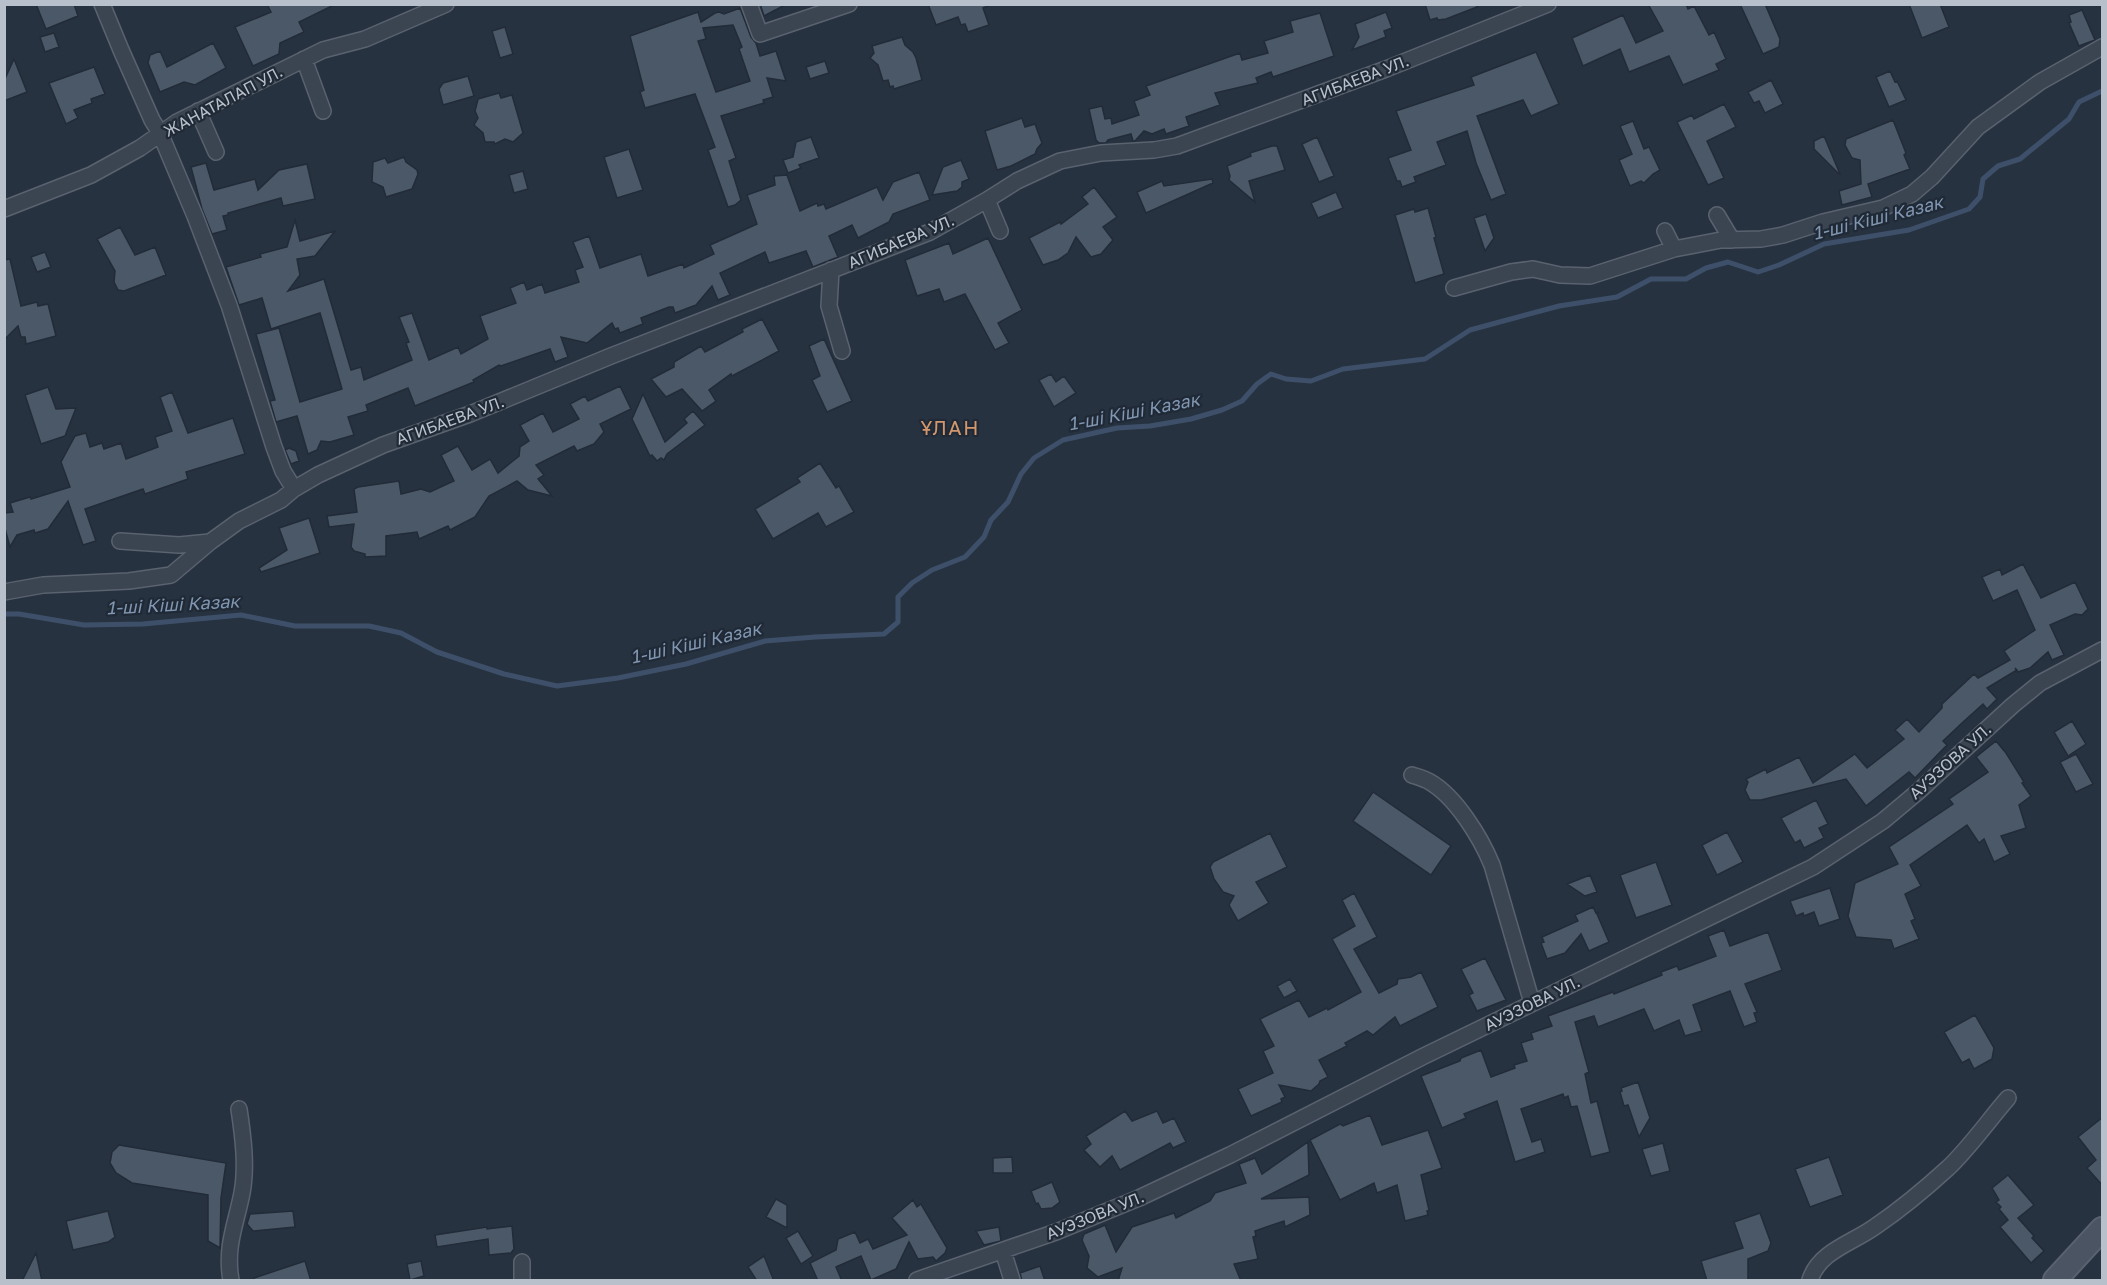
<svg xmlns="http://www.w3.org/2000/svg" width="2107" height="1285" font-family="'Golos Text',sans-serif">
	<rect width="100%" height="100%" fill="#273241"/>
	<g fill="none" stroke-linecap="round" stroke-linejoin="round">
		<path stroke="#3e5069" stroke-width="5" d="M4,614h15l65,11 59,-1 98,-9 54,11h74l32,7 36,19 67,22 53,12 61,-8 68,-14 79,-23 50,-4 69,-3 14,-12v-25l14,-14 20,-13 33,-13 19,-20 7,-17 17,-18 13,-28 13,-16 29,-18 54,-12 33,-2 41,-7 31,-9 20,-9 15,-17 14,-10 15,5 25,2 32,-12 82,-10 45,-29 89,-24 58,-9 34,-18h35l20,-11 22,-6 30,10 21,-7 45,-21 85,-14 60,-21 11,-12 3,-18 15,-13 22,-7 49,-40 10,-17 23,-11"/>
	</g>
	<path fill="#4b5867" stroke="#222b38" stroke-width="1.5" fill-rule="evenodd" d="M36,4h38l4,12 -32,13z
		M267,4h69l-37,18 5,10 -24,11 -1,11 -26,12 -18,-39 36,-15z
		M760,4h27l-23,12z
		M928,4h60v2l-5,2 6,17 -21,7 -3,-8 -4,1 -3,-8 -22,8z
		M1425,4h52v3l-31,12 -8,1 -1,-2 -7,2z
		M1648,4h38l2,5 6,-3 15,29 5,-3 12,27 -10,5 3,6 -36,15 -14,-29 -40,16 -9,-23 -37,17 -11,-28 51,-23 13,28 27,-12z
		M1740,4h25l15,35 -1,8 -16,7z
		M1909,4h31l9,23 -27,11z
		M740,8l11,29 5,6 4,13 16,-5 10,30 -19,-3 6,19 -10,3 1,3 -43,13 15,42 -7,3 12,39 -6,5 -7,2 -20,-57 7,-3 -20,-53 -50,14 -5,-16 4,-2 -14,-54 68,-24 3,10 14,-9 4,-1 5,2zM733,25l9,22 -3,2 11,32 -34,11 -18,-51 8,-2 -3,-11z
		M2082,10l13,30 -16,6 -10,-23 2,-1 -2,-7z
		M1386,12l6,16 -8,3 2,6 -34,13 7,-13 -4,-13z
		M1320,13l14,43 -61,21 -2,-5 -15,6 2,5 -43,10 5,12 -34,12 3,9 -23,8 -2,-5 -12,5 -8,-3 -9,10h-2l-2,-7 -23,6 -2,3h-7l-3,-3 -7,-31 13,-3 3,13 6,-1 1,6 27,-9 -5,-14 16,-6 -4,-9 94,-33 2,7 26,-7 -4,-12 29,-9 -3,-11z
		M505,27l8,27 -13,4 -8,-27z
		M54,33l5,14 -14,5 -5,-15z
		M902,37l3,8 8,7 3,6 6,22 -28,9 -1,-3 -3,1 -2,-7 -5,1 -5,-16 -8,-7 4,-5 -2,-7z
		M213,43l13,25 -31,17 -11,-3 -24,10 -12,-29 2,-8 10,-4 7,16z
		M1536,52l23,52 -28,12 -8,-16 -46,16 29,78 -15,6 -15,-37 -9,-32 -30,11 9,23 -32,12 2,5 -14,5 -2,-6h-3l-9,-23 23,-8 -15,-39 78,-26 -3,-8z
		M14,59l13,33 -23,9v-20z
		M825,61l4,12 -19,6 -4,-12z
		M94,67l11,27 -14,5 1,4 -18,7 4,8 -12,6 -17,-41z
		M1890,71l5,11 2,-1 9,19 -17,7 -13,-30z
		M468,76l6,20 -31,9 -4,-16 4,-6z
		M1771,80l12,24 -18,9 -6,-12 -5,2 -6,-11z
		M499,93l2,5 11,-3 11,38 -10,9 -8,-3 -10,5 -1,-2h-9l-2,-9 -9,-8 4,-7 -3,-7 3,-12z
		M1724,104l12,23 -29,14 17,37 -16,7 -31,-63 15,-7 2,4z
		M1022,118l3,9 10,-3 7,19 -5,6 -2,5 -24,12 -14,4 -12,-39z
		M1893,120l13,33 -2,2 6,14 -42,15 4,13 -30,8 -3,-14 22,-7 -1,-24 -8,-2 -7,-13 1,-6z
		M1633,121l11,28 5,-2 11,23 -7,4 -9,9 -3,-2 -11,5 -11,-26 13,-6 -12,-28z
		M1824,136l16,38h-1l-25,-25v-8z
		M811,137l8,21 -20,7 2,3 -13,5 -5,-13 10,-3 3,-15z
		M1317,137l17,39 -15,6 -17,-38z
		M1272,146h5l8,24 -36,11 6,21 -26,-22 1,-4 -3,-10 24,-10 -1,-3z
		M629,149l14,41 -26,8 -13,-41z
		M404,157l2,5 11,8 1,4 -6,15 -26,8 -3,-10 -11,-5 1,-20 12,-4 3,5z
		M961,160l8,19 -7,3v5l-5,4 -25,4 11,-28z
		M206,163l8,27 41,-11 3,11 21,-20 28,-6 8,35 -32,7 -2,-8 -53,15v2l-5,1 4,14 -15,4 -10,-25 -11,-42z
		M523,171l5,18 -14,4 -5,-18z
		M919,172l11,28 -37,14 -4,8 -31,16 -6,-13 -23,11 9,21 -25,10 -7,-16 -37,12 -4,-11 -45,21 10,22 -12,5 -6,-14 -16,19 -21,8 -2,-6h-4l-28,11 2,6 -23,9 -2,-5 -3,1 -3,-6 -25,20 -26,-6 7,20 -13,5 -5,-13 -49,17 -2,-1 -26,15 1,2 -59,24 -7,-18 -42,17 2,6 -20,6 6,18 -24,7 -9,-1 -4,9 -9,4 -11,-38 -21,6 -6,-21 5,-1 -19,-66 23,-6 21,74 42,-13 -22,-76 -49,16 -9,-31 -23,7 -13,-38 35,-10 -1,-3 27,-7 8,-27 5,21 35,-10 -20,25 -18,3 3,16 -12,16 36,-12 27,91 10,-3 3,13 48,-20 -6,-17 3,-1 -10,-25 13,-4 17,47 29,-13 3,7 27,-15 -8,-23 36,-13 -6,-15 14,-6 3,8 15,-6 3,9 34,-11 -4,-12 8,-3 -10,-25 16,-6 11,32 41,-14 7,22 35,-12 1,4 30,-14 -4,-9 47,-21 -10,-29 28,-10 -1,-9 13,-1 13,36 17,-8 1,3 6,-2 2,5 51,-22 6,13 10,-18z
		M1212,179l1,4 -67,30 -9,-21 25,-11 2,5z
		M1094,187l23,30 -14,10 10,13 -12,14 -10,3 -15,-20 -8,16 -10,7 -15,5 -14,-27 31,-16 1,2 27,-20 -6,-7z
		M1336,192l7,16 -25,10 -7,-15z
		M1428,208l8,29 -2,1 10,36 -29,9 -20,-68 19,-6 1,3z
		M1486,214l8,24 -9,13 -11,-33z
		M120,227l15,28 20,-8 11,28 -42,16 -6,-1 -4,-8 1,-11 -18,-32z
		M988,238l34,72 -24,13 11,20 -14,7 -30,-56 -21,8 -5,-13 -22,7 -12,-36 44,-17 4,11z
		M45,252l6,15 -14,5 -6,-15z
		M10,259l11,47 16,-4 1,4 10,-2 8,32 -30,8 -1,-7h-4l-3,-11 -14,14v-80z
		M762,319l17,32 -47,25 -1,-2 -22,16 7,11 -14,10 -20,-22 -16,8 -15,-18 23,-12v-5l27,-16 4,6 38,-20 -1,-3z
		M824,339l28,62 -25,11 -15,-32 8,-4 -11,-30z
		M1051,374l5,8 8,-6 12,17 -22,14 -15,-27z
		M620,386l11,23 -31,15 4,8 -10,12 -17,7 -3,-5 -38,19 8,10 -6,4 14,17 -24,-6 -11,-9 -28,15 -14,21 -25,13 -2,-4 -29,13 -2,-7 -31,4v20l-21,1v-3l-11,-3 -3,-4 3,-23 -25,3 -2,-11 30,-4 -3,-23 4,-2 41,-6 2,13 20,-5 9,3 24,-11 -13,-26 17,-9 14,24 18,-11 8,14 21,-17 1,-9 9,-6 -9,-16 23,-12 10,19 26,-13 -9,-15 15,-8 3,5z
		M48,387l8,22 20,-1 -11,28 -24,8 -16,-49z
		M172,392l16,41 45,-15 12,36 -59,18 2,7 -43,15 -2,-5 -58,20 11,32 -13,4 -15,-44 -20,28 -13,4 -1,-3 -17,5 -7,12 -6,-22v-12l9,-1 -3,-9 20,-6 1,2 39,-12 -9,-25 14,-26 11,-3 4,14 12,-4 2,6 17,-6 5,16 32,-12 -3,-10 17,-6 -12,-34z
		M643,394l22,48 22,-19 -3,-4 9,-8 12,14 -38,29 -3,6 -3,-2 -4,3 -5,-6 -2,1 -18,-37z
		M289,448l7,3 3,10 -8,3 -6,-14z
		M820,463l16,25 3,-2 15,26 -28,15 -8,-14 -45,26 -18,-30 45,-27 -3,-4z
		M309,518l11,35 -59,19 -2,-4 28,-18 -8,-22z
		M2023,564l18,34 34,-16 13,27 -6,6 -7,-1 -25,11 14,30 -12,5 -4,-8 -18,16 -12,4 -3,-4 2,2 -30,18 10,11 -10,10 -4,-5 -21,19 -19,18 4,4 -32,33 -6,-6 -43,34 -20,-27 -85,21h-11l-5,-10 3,-8 -2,-3 20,-10 1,4 32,-16 14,26 42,-29 12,14 37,-29 -9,-9 12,-11 12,13 23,-24v-4l32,-30 4,4 32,-18 -6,-9 31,-21 -18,-40 -24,11 -11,-24 18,-8 2,6z
		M2072,721l14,23 -18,12 -14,-24z
		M1996,741l10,12 18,29 -2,1 9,13 -12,9 7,23 -25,8 9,18 -16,8 -10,-23 -5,4 -12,-18 -57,40 11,21 -16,8 10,25 -4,2 8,18 -25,10 -3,-9 -35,-3 -8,-21 7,-33 43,-19 -9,-17 64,-43 -4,-5 39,-27 -12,-15z
		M2076,754l17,30 -17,8 -16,-30z
		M1373,792l78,54 -20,29 -78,-54z
		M1816,800l12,24 -9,4 5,10 -20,10 -4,-8 -5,3 -14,-25z
		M1727,832l16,30 -26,13 -15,-30z
		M1270,833l17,34 -31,15 13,21 -31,18 -9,-16 5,-9 -11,-4 -9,-13 -4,-12 3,-5z
		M1656,862l16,43 -36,13 -16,-43z
		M1590,875l7,17 -12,4 -18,-12z
		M1830,888l10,31 -21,7 -5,-14 -10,4 -1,-3 -7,3 -6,-15z
		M1354,893l23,44 -23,12 25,44 18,-9 1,-5 13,-2 10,-5 17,35 -38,19 -5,-9 -22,18 -6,-4 -22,12 2,3 -28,14 9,17 -8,4 -1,3 -8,7 -32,-6 6,12 -4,2 1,3 -31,14 -13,-27 35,-16 -10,-22 11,-5 -14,-27 39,-19 10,17 18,-9 1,2 33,-18 -29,-53 23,-13 -13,-26z
		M1593,907l3,6 3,-1 -2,2 12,28 -20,9 -8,-17 -16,19 -18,6 -6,-16 3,-1 -2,-5 36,-16 -3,-6z
		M1724,930l6,16 38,-14 14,38 -37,14 12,28 -3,1 3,9 -13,5 -14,-36 -37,14 9,26 -17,5 -6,-16 -25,11 -10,-22 -46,18 -4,-11 -19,6 14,50 -4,2 6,29 6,-2 13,51 -19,5 -14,-51 -6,1 -3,-11 -4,2 -1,-4 -42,15 11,33 9,-3 4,13 -30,10 -18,-61 -33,13 2,4 -24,10 -21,-52 39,-15 1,-3 20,-8 10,27 24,-9 -1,-3 13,-4 -6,-18 12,-4 -2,-6 21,-7 -4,-10 65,-24 1,2 48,-19 -1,-3 16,-6 2,4 37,-14 -8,-20z
		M1485,958l21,42 -29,11 -8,-16 4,-2 -12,-24z
		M1290,979l7,12 -13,7 -7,-12z
		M1975,1015l19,33 -2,11 -18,10 -5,-10 -7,4 -18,-31z
		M1638,1082l12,36 -11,19 -11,-32 -4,1 -4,-14 2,-1 -1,-3z
		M1125,1111l7,10 25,-10 6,12 11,-5 12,24 -13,6 -3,-5 -50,27 -8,-14 -12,11 -16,-17 7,-6 -5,-8z
		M1370,1115l12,30 46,-15 14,38 -21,7 8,35 -2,1 1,4 -23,6 -8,-36 -20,8 -3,-10 -34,17 -30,-60 30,-16 3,2z
		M2103,1117v69l-16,-18 9,-8 -18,-23z
		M1308,1142l1,33 -48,24 48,-2 1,18 -25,12 -1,-6 -29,10 1,5 -3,1 5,22 -24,5 7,17h-123l4,-13 -24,9 -11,-9 2,-12 -7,-16 2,-6 21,-9 11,27 16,-25 42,-14 2,5 34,-17 5,-8 31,-10 -7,-19 16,-6 7,16z
		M1663,1143l7,28 -19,5 -9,-27z
		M119,1145l107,18 -5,35 -1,50 -12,-7v-46l-76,-12 -16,-10 -6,-10 2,-11z
		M1012,1157l1,16h-20v-15z
		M1829,1157l14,38 -33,12 -15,-38z
		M2008,1175l26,30 -16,13 16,18 -2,2 12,13 -13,12 -31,-36 8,-7 -9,-11 2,-2 -5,-5 3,-2 -7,-12z
		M1052,1182l8,20 -8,6 -11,1 -3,-6 -2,1 -5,-13z
		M776,1199l11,6v23l-21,-11z
		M913,1200l4,7 4,-3 26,44 -2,5 -9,8 -3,-4 -15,2 -9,-17 -13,27 -25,11 -10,-24 -25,11 6,14h-24l-8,-18 26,-13 2,-11 17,-7 5,11 8,-4 5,10 34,-14 -15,-17z
		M108,1211l7,26 -7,5 -35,8 -7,-29z
		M293,1211l2,16 -42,4 -6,-7 3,-10z
		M1760,1213l11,30 -3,8 -20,8v22h-41l-6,-20 42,-13 -9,-26z
		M512,1226l2,23 -3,4 -22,2 -1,-16 -51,8 -2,-12 52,-8v2z
		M999,1227l2,14 -17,4 -8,-14z
		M798,1231l15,25 -12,8 -15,-26z
		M36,1253l6,28h-20z
		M764,1256l10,25h-17l-9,-14z
		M305,1261l6,20h-56l-1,-3z
		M421,1261l3,15 -14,4 -3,-16z
		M1040,1266l5,15h-23l-2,-8z"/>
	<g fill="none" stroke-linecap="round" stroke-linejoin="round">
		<g stroke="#59626e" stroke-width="18">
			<path id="minor" d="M102,4l19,46 31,70 8,13 35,83 34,89 45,142 9,24 11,18
				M749,4l11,30 89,-30
				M304,59l19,52
				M198,111l18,41
				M987,200l13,31
				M4,209l87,-34 49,-27 37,-26 146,-72 42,-11 81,-35
				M1717,215l15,25
				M1665,231l9,18
				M831,270l-2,36 13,45
				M1454,288l57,-16 22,-3 27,6 30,1 84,-27 47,-9 40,-1 22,-4 40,-13 60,-14 29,-14 20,-17 46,-50 62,-45 62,-35
				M120,541l59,4 31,-3
				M4,592l39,-7 86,-4 42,-6 39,-33 29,-21 42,-21 13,-11 24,-14 65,-30 87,-31 141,-58 319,-124 57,-32 30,-19 43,-20 41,-8 53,-3 23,-4 209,-77 162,-65
				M1412,775c6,2 13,4 18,7 26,15 51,56 62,83l40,138
				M1003,1251l9,29
				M522,1262v18
				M231,1280c-6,-33 5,-56 11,-87 5,-27 1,-57 -3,-84
				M917,1280l139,-48 83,-34 91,-43 194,-99 389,-189 70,-46 37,-31 93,-85 27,-22 62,-33
				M1810,1280c9,-29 43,-37 66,-54 25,-17 49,-37 72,-58 22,-21 40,-47 60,-70"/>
		</g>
		<g stroke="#59626e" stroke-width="26">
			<path id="secondary" d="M2055,1280l47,-51"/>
		</g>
		<use href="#minor" stroke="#3b4451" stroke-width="15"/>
		<use href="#secondary" stroke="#4a5463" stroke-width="22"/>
	</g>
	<g text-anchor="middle" stroke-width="4.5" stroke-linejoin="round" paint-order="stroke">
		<g font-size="16" fill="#b8c0cb" stroke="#202936">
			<text transform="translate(1355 80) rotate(-21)" y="6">АГИБАЕВА УЛ.</text>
			<text transform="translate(223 101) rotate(-28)" y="6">ЖАНАТАЛАП УЛ.</text>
			<text transform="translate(901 241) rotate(-23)" y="6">АГИБАЕВА УЛ.</text>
			<text transform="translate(450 420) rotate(-20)" y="6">АГИБАЕВА УЛ.</text>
			<text transform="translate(1950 761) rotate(-42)" y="6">АУЭЗОВА УЛ.</text>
			<text transform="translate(1532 1003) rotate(-26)" y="6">АУЭЗОВА УЛ.</text>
			<text transform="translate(1095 1215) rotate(-22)" y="6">АУЭЗОВА УЛ.</text>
		</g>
		<g font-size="18" font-style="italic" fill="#8196b1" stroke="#202936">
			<text transform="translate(1878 218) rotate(-14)" y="6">1-ші Кіші Казак</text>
			<text transform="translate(1134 412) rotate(-11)" y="6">1-ші Кіші Казак</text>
			<text transform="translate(173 605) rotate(-3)" y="6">1-ші Кіші Казак</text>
			<text transform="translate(696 643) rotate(-13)" y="6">1-ші Кіші Казак</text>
		</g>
		<g font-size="20" letter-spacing="1.5" fill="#d2976c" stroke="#202936">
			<text x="950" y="435">ҰЛАН</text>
		</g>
	</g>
	<rect width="2107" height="1285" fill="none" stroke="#b8c0cb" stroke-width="12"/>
</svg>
